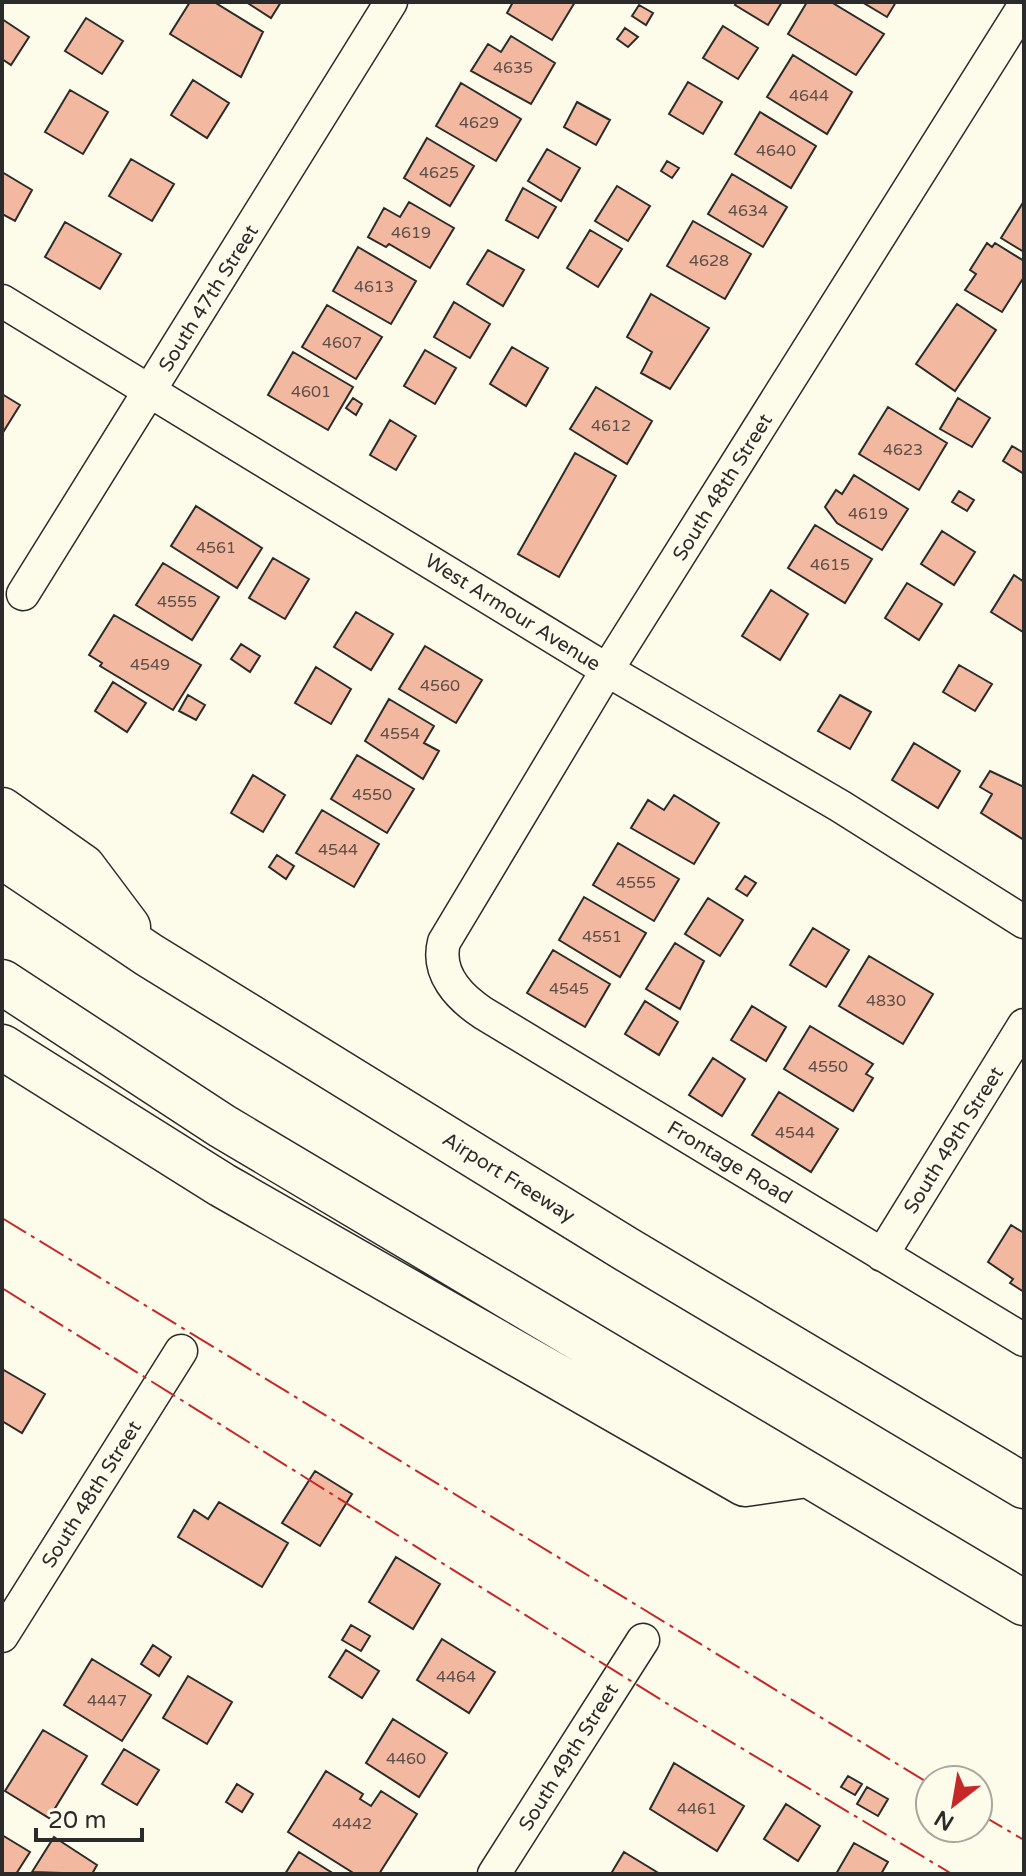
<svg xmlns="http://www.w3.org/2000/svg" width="1026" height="1876" font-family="'Varela Round',sans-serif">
	<rect width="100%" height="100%" fill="#fdfbea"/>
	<path fill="#f2b8a0" stroke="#2b2b2b" stroke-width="2" d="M190,2h24l49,30 -22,45 -71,-43z
		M246,2h35l-10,16z
		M513,2h62l-23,38 -45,-27z
		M737,2h45l-14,23 -33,-20z
		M807,2h24l53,32 -28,41 -68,-41z
		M862,2h34l-9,15z
		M639,5l14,8 -7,12 -14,-9z
		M86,18l37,23 -21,33 -37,-23z
		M2,19l27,18 -18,28 -9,-6z
		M723,26l35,22 -20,31 -35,-21z
		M625,28l13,9 -10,10 -11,-8z
		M511,36l44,27 -24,41 -60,-33 17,-27 13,8z
		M793,55l59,37 -25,42 -60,-37z
		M193,80l36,23 -22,35 -36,-23z
		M688,82l34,20 -19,32 -34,-20z
		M461,83l60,36 -25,42 -60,-35z
		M70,90l38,22 -25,42 -38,-22z
		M577,102l33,18 -14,25 -32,-18z
		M760,112l56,34 -25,42 -56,-34z
		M427,138l47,28 -24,40 -46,-28z
		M547,149l33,19 -19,33 -33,-20z
		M131,159l43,25 -22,37 -43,-25z
		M667,161l12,7 -7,10 -11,-7z
		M2,172l30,18 -17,31 -13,-7z
		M732,174l55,33 -24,40 -55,-33z
		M617,186l33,20 -22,35 -33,-20z
		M523,188l33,19 -18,31 -32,-18z
		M1024,201v51l-23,-14z
		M409,202l45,26 -24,40 -41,-24 -3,3 -18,-10 16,-29 16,9z
		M693,221l58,33 -26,45 -58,-33z
		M65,222l56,32 -21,35 -55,-32z
		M590,230l32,19 -24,38 -31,-19z
		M987,243l5,4 3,-4 29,18v16l-22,35 -37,-22 11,-16 -6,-4z
		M358,247l58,34 -25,43 -58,-33z
		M488,250l36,20 -21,36 -36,-22z
		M651,294l58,34 -39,61 -29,-16 11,-21 -25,-15z
		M454,302l36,22 -20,34 -36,-21z
		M957,304l39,26 -41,61 -39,-27z
		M327,305l55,32 -26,42 -54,-32z
		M512,347l36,21 -22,38 -36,-22z
		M425,350l31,18 -21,36 -31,-18z
		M293,352l60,35 -25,43 -60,-35z
		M596,387l56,34 -25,43 -57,-35z
		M2,394l18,11 -18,29z
		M353,398l9,6 -6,11 -10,-7z
		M958,398l32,20 -18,29 -32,-18z
		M888,407l59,36 -28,47 -60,-36z
		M390,420l26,16 -20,34 -26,-15z
		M1012,446l12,7v21l-21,-13z
		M575,453l41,23 -57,101 -41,-23z
		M854,475l54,34 -26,41 -45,-27 -12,-16 11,-17 6,4z
		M959,491l15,9 -7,11 -15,-9z
		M196,506l66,42 -25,40 -66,-42z
		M815,525l57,34 -27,44 -57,-35z
		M942,531l33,21 -21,33 -33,-21z
		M273,558l36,21 -24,40 -36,-21z
		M163,563l56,34 -27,43 -56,-35z
		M1014,575l10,7 -1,50 -32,-20z
		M907,583l35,21 -23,36 -34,-22z
		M771,590l37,24 -28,46 -38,-24z
		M356,612l37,22 -22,36 -37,-23z
		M114,615l87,50 -28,45 -73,-44 2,-3 -13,-8z
		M241,644l19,12 -10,16 -19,-13z
		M425,646l57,34 -26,43 -57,-34z
		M959,665l33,19 -17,27 -32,-19z
		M316,667l35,22 -20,35 -36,-21z
		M113,682l33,21 -19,29 -32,-21z
		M188,695l17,10 -9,15 -17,-9z
		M840,695l31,17 -21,37 -32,-18z
		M389,699l45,27 -10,17 15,8 -16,28 -58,-38z
		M914,743l46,28 -22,37 -46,-28z
		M357,755l57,34 -27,44 -56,-34z
		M990,771l34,16v53l-43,-27 11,-19 -12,-7z
		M253,775l32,20 -22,37 -32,-19z
		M674,795l45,28 -25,41 -63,-36 17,-28 16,10z
		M322,810l57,34 -25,43 -58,-34z
		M618,843l61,36 -25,42 -61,-36z
		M277,855l17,11 -8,13 -17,-12z
		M745,876l11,7 -9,13 -11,-7z
		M584,897l62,36 -26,44 -61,-37z
		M708,898l35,22 -23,36 -35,-22z
		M813,928l36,22 -23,37 -36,-22z
		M675,943l29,18 -24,48 -34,-20z
		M553,950l57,34 -25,43 -58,-34z
		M869,956l64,38 -30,50 -64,-38z
		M645,1001l33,21 -19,33 -34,-21z
		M752,1006l34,21 -20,34 -35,-21z
		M810,1026l63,38 -7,10 7,4 -20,33 -69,-42z
		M713,1058l32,21 -23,37 -33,-21z
		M779,1092l59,37 -27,43 -59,-37z
		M1011,1225l13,8v59l-14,-9 3,-4 -25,-17z
		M2,1369l43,25 -23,39 -20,-12z
		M315,1471l37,23 -32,52 -38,-23z
		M219,1502l69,41 -26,44 -84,-50 16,-27 14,9z
		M396,1557l44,27 -27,45 -44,-27z
		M351,1625l19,11 -9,15 -19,-11z
		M442,1639l53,33 -26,41 -52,-33z
		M153,1645l18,12 -12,19 -18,-12z
		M346,1650l33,21 -17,27 -33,-21z
		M92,1659l59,36 -29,46 -58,-36z
		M188,1676l44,26 -25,42 -44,-26z
		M393,1719l54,34 -28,44 -53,-34z
		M43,1730l44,26 -38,62 -44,-27z
		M124,1749l35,21 -22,35 -35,-21z
		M674,1763l70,43 -27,45 -67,-42z
		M326,1771l37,23 -3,5 11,7 10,-15 36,23 -38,60h-24l-67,-42z
		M848,1776l14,8 -7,11 -14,-8z
		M237,1784l16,10 -11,18 -16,-10z
		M867,1787l21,12 -10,17 -21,-12z
		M786,1804l34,22 -22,35 -34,-22z
		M2,1835l28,17 -14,22h-14z
		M54,1837l43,28 -5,9 -60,-2z
		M854,1843l34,19 -7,12h-45z
		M299,1852l35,22h-49z
		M624,1852l36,22h-46l-2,-2z"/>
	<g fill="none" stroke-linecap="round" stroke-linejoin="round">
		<g stroke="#2b2b2b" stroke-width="35">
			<path id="minor" d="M1024,6l-417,664 -163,272c-8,31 15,55 39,71l541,327
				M2,301l605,369 233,136 184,116
				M23,594l368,-592
				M882,1255l142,-230
				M2,1636l179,-285
				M494,1874l149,-234"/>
		</g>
		<g stroke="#2b2b2b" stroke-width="47">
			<path id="motorway" d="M2,810l81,57 45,60
				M2,856l147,99 477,294 398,237
				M2,982l220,144 802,477
				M2,1047l220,138 523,299 62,-9"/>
		</g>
		<use href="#minor" stroke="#fdfbea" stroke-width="32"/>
		<use href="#motorway" stroke="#fdfbea" stroke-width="44"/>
		<path stroke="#c62828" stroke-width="2" stroke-dasharray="28 6 4 6" stroke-linecap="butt" d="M2,1218l928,566
			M2,1288l669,418 281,168
			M978,1813l46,27"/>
	</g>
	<g text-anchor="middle" stroke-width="6" stroke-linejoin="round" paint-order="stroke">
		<g font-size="16" fill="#5d4e48">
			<text x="513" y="73">4635</text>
			<text x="809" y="101">4644</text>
			<text x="479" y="128">4629</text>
			<text x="776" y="156">4640</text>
			<text x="439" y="178">4625</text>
			<text x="748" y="216">4634</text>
			<text x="411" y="238">4619</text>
			<text x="709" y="266">4628</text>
			<text x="374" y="292">4613</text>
			<text x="342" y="348">4607</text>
			<text x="311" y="397">4601</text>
			<text x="611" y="431">4612</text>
			<text x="903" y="455">4623</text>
			<text x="868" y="519">4619</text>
			<text x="216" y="553">4561</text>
			<text x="830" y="570">4615</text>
			<text x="177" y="607">4555</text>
			<text x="150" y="670">4549</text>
			<text x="440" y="691">4560</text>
			<text x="400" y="739">4554</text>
			<text x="372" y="800">4550</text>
			<text x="338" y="855">4544</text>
			<text x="636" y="888">4555</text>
			<text x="602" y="942">4551</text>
			<text x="569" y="994">4545</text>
			<text x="886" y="1006">4830</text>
			<text x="828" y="1072">4550</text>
			<text x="795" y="1138">4544</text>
			<text x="456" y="1682">4464</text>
			<text x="107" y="1706">4447</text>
			<text x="406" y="1764">4460</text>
			<text x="697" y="1814">4461</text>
			<text x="352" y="1829">4442</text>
		</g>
		<g font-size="20" fill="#2b2b2b" stroke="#fdfbea">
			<text transform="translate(208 298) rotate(-58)" y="7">South 47th Street</text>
			<text transform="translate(722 487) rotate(-58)" y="7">South 48th Street</text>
			<text transform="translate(513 612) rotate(32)" y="7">West Armour Avenue</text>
			<text transform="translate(953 1140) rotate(-58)" y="7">South 49th Street</text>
			<text transform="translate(730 1162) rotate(31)" y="7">Frontage Road</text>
			<text transform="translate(509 1177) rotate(32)" y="7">Airport Freeway</text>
			<text transform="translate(91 1494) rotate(-58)" y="7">South 48th Street</text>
			<text transform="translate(568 1757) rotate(-58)" y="7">South 49th Street</text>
		</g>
	</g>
	<rect width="1026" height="1876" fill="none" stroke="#2b2b2b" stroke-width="8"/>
	<g transform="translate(954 1804) rotate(211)"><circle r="38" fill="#fdfbea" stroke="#a9a89e" stroke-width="2"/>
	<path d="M0-6L14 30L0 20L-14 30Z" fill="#c62828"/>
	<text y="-12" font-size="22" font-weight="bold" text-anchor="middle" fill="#2b2b2b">N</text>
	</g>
	<path d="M36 1828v12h106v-12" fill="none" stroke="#2b2b2b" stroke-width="4"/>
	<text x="48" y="1828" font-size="24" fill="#2b2b2b" stroke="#fdfbea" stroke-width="6" paint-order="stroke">20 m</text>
</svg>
